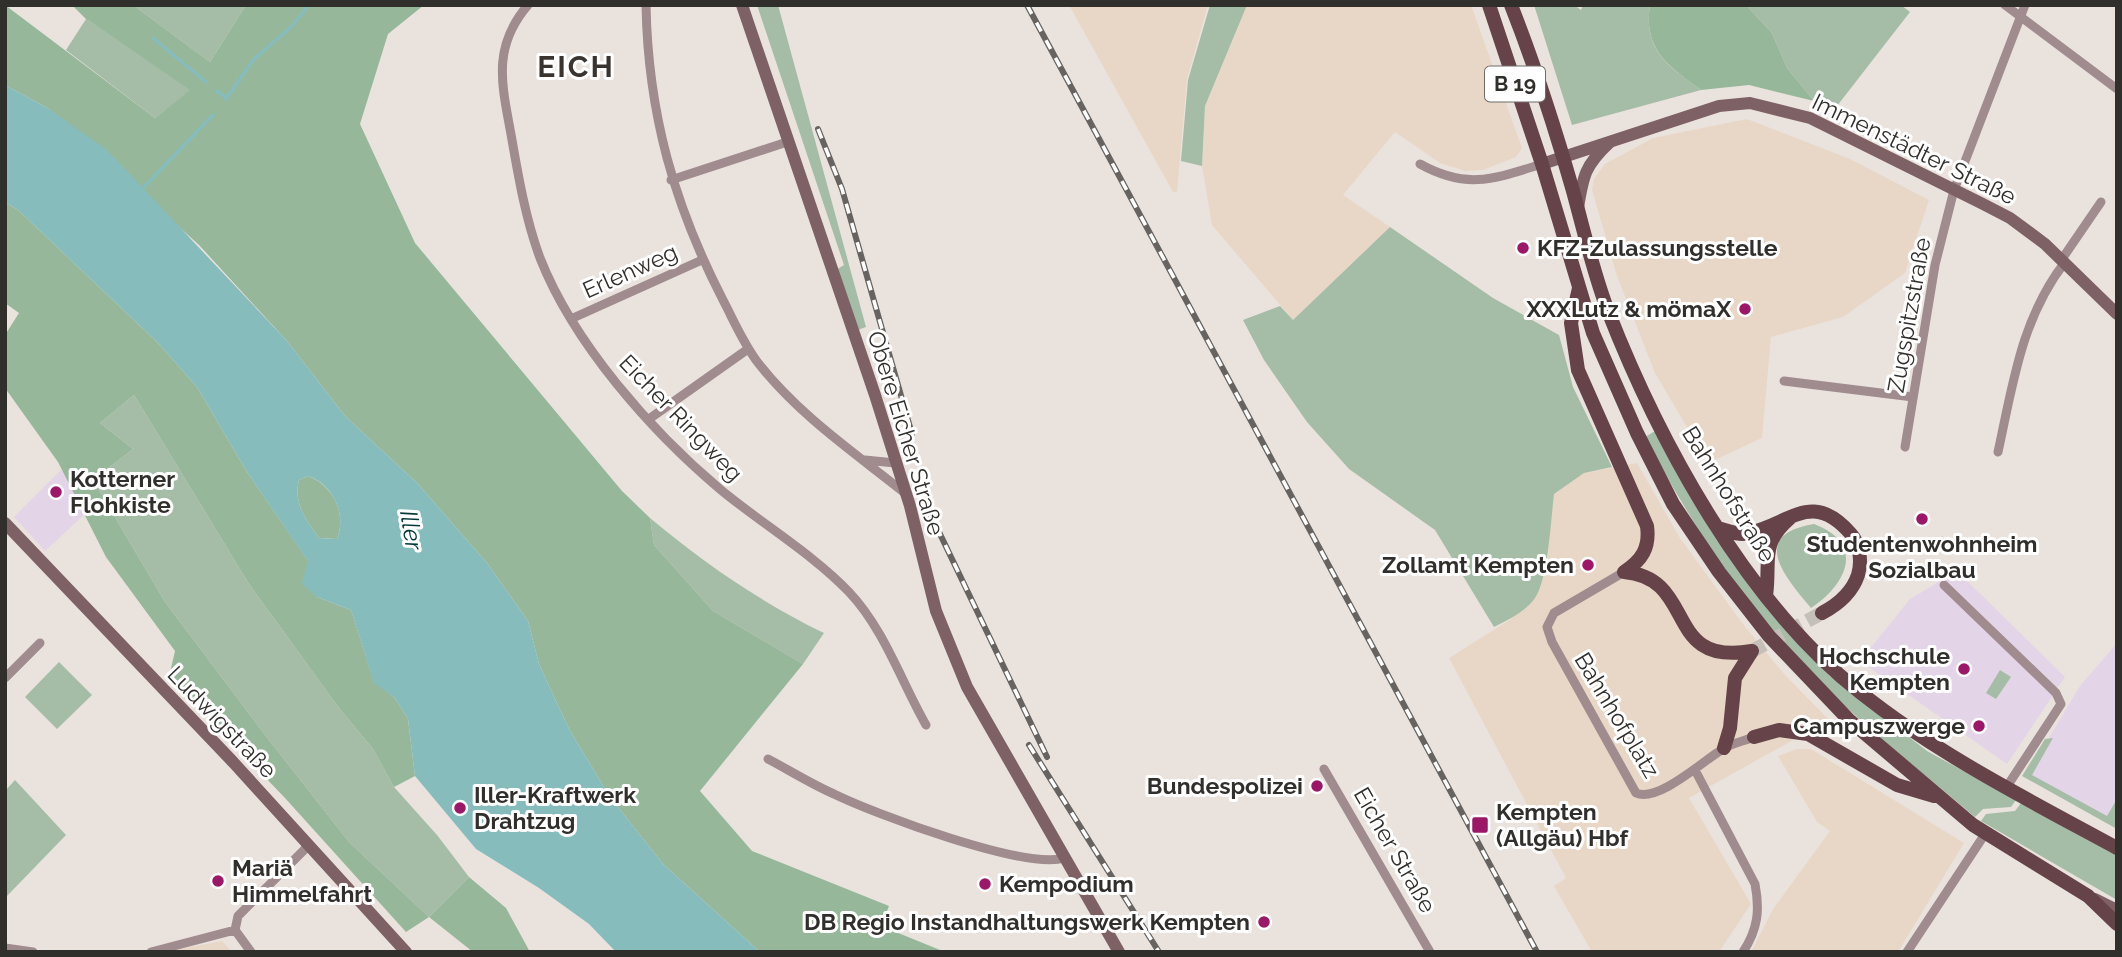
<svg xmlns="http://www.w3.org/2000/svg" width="2122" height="957" font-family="Raleway,sans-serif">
	<rect width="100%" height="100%" fill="#eae3dd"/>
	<path fill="#e8d7c6" d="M1069,5h139l-21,74 -10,113h-4z
		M1247,5h224l51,143 -6,9 -33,13 -18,1 -25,-8 -45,-31 -52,63 47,32 -97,93 -81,-95 -10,-59 3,-60z
		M1747,119l103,40 79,41 -24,73 -62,44 -72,20 -9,101 -54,25 -53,-90 -38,-97 -25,-86 2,-11 11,-15 48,-26z
		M1637,463l43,75 62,85 43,52 52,53 -42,11 -106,59 62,106 -32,48h-127l-38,-66 12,-8 -117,-220 62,-39 35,-62 8,-63 30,-21z
		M1797,749h14l153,94 -66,109h-147l22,-43 57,-78 -13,-9 -39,-66z
		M222,941l10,11h-68z"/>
	<path fill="#e4d4e7" d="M62,469l22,46 -39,36 -31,-34z
		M1957,571l108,106 -58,87 -147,-103 50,-62z
		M2117,643v181l-90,-50 53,-88z"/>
	<path fill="#a5bca7" d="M133,5h113l-36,57z
		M757,5h21l88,322 -8,3 -22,-60 8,-5z
		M1210,5h37l-42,101 -3,60 -21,-5 7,-81z
		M1534,5h40l7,5 2,-5h67c-7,46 18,61 51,85l-129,35z
		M1746,5h155l9,7 -73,94 -23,-5 -27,-33 -15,-35z
		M86,19l105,71 -36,28 -89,-68z
		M1390,227l103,71 66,37 14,52 39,80 -28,6 -30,21c-3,24 -6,86 -19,104 -9,13 -27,22 -41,29l-59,-97 -86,-61 -42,-47 -43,-62 -21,-40 37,-14 13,14z
		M134,395l115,189 90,124 34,41 21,38 43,48 32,42 -40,40 -80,-75 -87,-111 -97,-129 -72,-122 40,-31 -33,-26z
		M1655,431l121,186 54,59 97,75 89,49 -5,7 -28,2 -8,8c-69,-58 -142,-115 -201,-184 -51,-60 -92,-127 -129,-196z
		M650,518c54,45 110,84 174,115l-21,31 -90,-53 -59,-66z
		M1814,524c52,20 33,60 -3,84 -26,-31 -63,-73 3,-84z
		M59,662l33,33 -35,34 -32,-32z
		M2000,670l11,7 -15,22 -10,-6z
		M2053,738l-21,37 75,41 10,-17v30l-95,-53 23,-37z
		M15,780l51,55 -60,62 -1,-106z
		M2021,803l96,53v44l-136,-79 5,-7 29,-3z"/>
	<path fill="#96b79a" d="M5,5l150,113 35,-28 -104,-71 -14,-14h61l77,57 36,-57h178l-36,29 -28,90 55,119 207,248 28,27 4,27 59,66 90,53 -103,127 52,60 137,55 -8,20 64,26h-185l-97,-88 -53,-67 -41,-68 -30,-65 -11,-43 -41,-58 -70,-80 -72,-67 -58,-75 -88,-96 -150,-136 -44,-24z
		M1650,5h96l26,28 15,35 27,33 -65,-16 -48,5c-33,-24 -58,-40 -51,-85z
		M5,202l13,8 140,133 39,44 50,85 62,90 8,35 34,13 23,72 21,16 13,21 7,57 -21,11 -21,-38 -34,-41 -90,-124 -115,-189 -34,28 33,26 -40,31 72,122 97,129 87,111 80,75 40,-40 37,31 24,44h-57l-44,-35 -23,15 -121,-134 -116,-121 6,-26 -69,-94 -48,-95 -53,-74v-53l14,-22 -14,-10z
		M308,476c25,9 39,38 29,63l-18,-1c-13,-18 -26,-35 -20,-58z"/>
	<path fill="#87bcbd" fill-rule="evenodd" d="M5,85l44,24 58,41 180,191 58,75 72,67 70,80 41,58 11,43 30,65 41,68 53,67 97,88h-144l-27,-28 -50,-36 -63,-39 -61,-73 -7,-57 -13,-21 -21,-15 -23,-73 -34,-13 -15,-13 6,-23 -61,-89 -50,-85 -39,-44 -140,-133 -13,-8zM308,476c25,8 39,39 29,63l-18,-1c-13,-18 -26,-35 -20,-58z"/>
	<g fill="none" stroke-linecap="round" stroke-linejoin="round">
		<path stroke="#87bcbd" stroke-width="3.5" d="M153,38l53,44
			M217,91l10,7
			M226,99l28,-40 36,-31 19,-23
			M142,189l71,-74"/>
		<path stroke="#c5bfba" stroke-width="14" stroke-dasharray="14 7" stroke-linecap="butt" d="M1752,651l70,-38"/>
		<path stroke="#a08b8e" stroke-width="9" d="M528,5c-38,44 -25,83 -16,135 7,40 14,80 28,118 34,86 111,173 181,232 40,33 93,65 128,102 35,37 52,89 77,133
			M646,5c2,108 28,200 77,295 11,21 21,45 36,64 41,52 96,89 147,130
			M2005,5l112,84
			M1420,164c47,26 74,15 122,0
			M671,180l116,-38
			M2062,259l39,-57
			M573,318l129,-58
			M1784,381l129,16
			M649,419l99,-70
			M1905,447l30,-182 19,-75 71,-185
			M1998,452c15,-68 23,-133 67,-190
			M865,460l30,3
			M1624,572l-70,41 -7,14 5,15 84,151c22,10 68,-33 87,-44 9,-6 21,-8 31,-12
			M1944,585l112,108 5,11 -55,84
			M5,678l35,-35
			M768,759c21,11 43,25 66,35 41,20 191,76 230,64
			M1324,769l106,183
			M1695,770l60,114c5,26 3,45 -12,68
			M5,948l28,4
			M151,952l84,-22
			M251,952l-16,-22 3,-14 71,-71
			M1907,952l78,-118"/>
		<path stroke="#7e6165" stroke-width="12" d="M742,5l133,390 35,111 26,105 31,76 152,265
			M1542,164l177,-58 31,-3 60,15 173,86 27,14 35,26 72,70
			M1578,208c5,-32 7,-43 32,-66
			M5,523l228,239 173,190
			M2095,899l22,11"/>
		<path stroke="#654349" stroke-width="14" d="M1489,5l53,159 51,169 44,100 36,71 46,68 50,64 80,84 124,105 115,71 29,28
			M1511,5c24,61 44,123 62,186 11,40 20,81 35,120 52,133 139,293 253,382 78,62 168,107 256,155
			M1579,288l-8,35 7,47 69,156c3,22 -5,34 -23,46
			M1718,528c10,3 21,8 31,5 41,-9 63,-44 102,1 9,10 11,28 7,41 -6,18 -19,29 -36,38
			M1624,572c74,6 38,95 128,79
			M1766,596c5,-36 -7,-51 24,-78
			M1754,737l25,-7 29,4 89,51 37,11
			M1724,748l6,-20 5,-50 17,-27"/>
		<g stroke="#676360" stroke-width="6">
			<path id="rail" d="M1027,5l510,947
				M818,129l24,60 70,245
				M928,509l119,248
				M1029,745l130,207"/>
		</g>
		<use href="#rail" stroke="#fff" stroke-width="3.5" stroke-dasharray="10" stroke-linecap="butt"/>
	</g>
	<g fill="#9d1768" stroke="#fff" stroke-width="2.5">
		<circle cx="1523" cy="248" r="7"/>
		<circle cx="1745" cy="309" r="7"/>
		<circle cx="56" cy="492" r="7"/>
		<circle cx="1922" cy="519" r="7"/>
		<circle cx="1588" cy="565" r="7"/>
		<circle cx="1964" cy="669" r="7"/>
		<circle cx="1979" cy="726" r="7"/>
		<circle cx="1317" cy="786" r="7"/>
		<circle cx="460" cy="808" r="7"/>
		<rect x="1471" y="816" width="18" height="18" rx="3.5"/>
		<circle cx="218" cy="881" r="7"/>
		<circle cx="985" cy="884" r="7"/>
		<circle cx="1264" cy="922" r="7"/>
	</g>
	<g text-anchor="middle" stroke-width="6" stroke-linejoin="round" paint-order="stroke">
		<rect fill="#fff" stroke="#6f6d6b" stroke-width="2" x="1485" y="66.5" width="60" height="35" rx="5"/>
		<g font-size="21" font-weight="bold" fill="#312f2c">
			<text x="1515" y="91">B 19</text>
		</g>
		<g font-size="23" fill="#312f2c" stroke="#fff">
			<text transform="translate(1914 149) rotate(26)" y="8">Immenstädter Straße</text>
			<text transform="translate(630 271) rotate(-24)" y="8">Erlenweg</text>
			<text transform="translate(1909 315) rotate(-80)" y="8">Zugspitzstraße</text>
			<text transform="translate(681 418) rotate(46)" y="8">Eicher Ringweg</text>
			<text transform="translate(906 433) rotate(73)" y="8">Obere Eicher Straße</text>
			<text transform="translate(1729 494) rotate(58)" y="8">Bahnhofstraße</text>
			<text transform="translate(1617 715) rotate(59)" y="8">Bahnhofplatz</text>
			<text transform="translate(222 722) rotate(46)" y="8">Ludwigstraße</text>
			<text transform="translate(1395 850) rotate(60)" y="8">Eicher Straße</text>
		</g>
		<g font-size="23" font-weight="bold" fill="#312f2c" stroke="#fff" text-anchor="start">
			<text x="1537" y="256">KFZ-Zulassungsstelle</text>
			<text x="1731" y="317" text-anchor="end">XXXLutz &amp; mömaX</text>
			<text x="70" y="487">Kotterner<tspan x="70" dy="26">Flohkiste</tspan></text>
			<text x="1922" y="552" text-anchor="middle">Studentenwohnheim<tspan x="1922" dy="26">Sozialbau</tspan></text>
			<text x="1574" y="573" text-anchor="end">Zollamt Kempten</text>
			<text x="1950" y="664" text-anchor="end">Hochschule<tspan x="1950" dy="26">Kempten</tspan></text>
			<text x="1965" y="734" text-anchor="end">Campuszwerge</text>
			<text x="1303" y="794" text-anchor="end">Bundespolizei</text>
			<text x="474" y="803">Iller-Kraftwerk<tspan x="474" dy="26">Drahtzug</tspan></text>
			<text x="1496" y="820">Kempten<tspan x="1496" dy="26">(Allgäu) Hbf</tspan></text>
			<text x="232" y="876">Mariä<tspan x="232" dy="26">Himmelfahrt</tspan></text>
			<text x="999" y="892">Kempodium</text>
			<text x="1250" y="930" text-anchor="end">DB Regio Instandhaltungswerk Kempten</text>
		</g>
		<g font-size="24" font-style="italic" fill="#013738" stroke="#fff">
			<text transform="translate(411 530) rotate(81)" y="8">Iller</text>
		</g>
		<g font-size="30" font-weight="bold" letter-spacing="2" fill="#3a3430" stroke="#fff">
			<text x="576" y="77">EICH</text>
		</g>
	</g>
	<rect width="2122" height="957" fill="none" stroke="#312f2c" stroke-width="14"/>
</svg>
